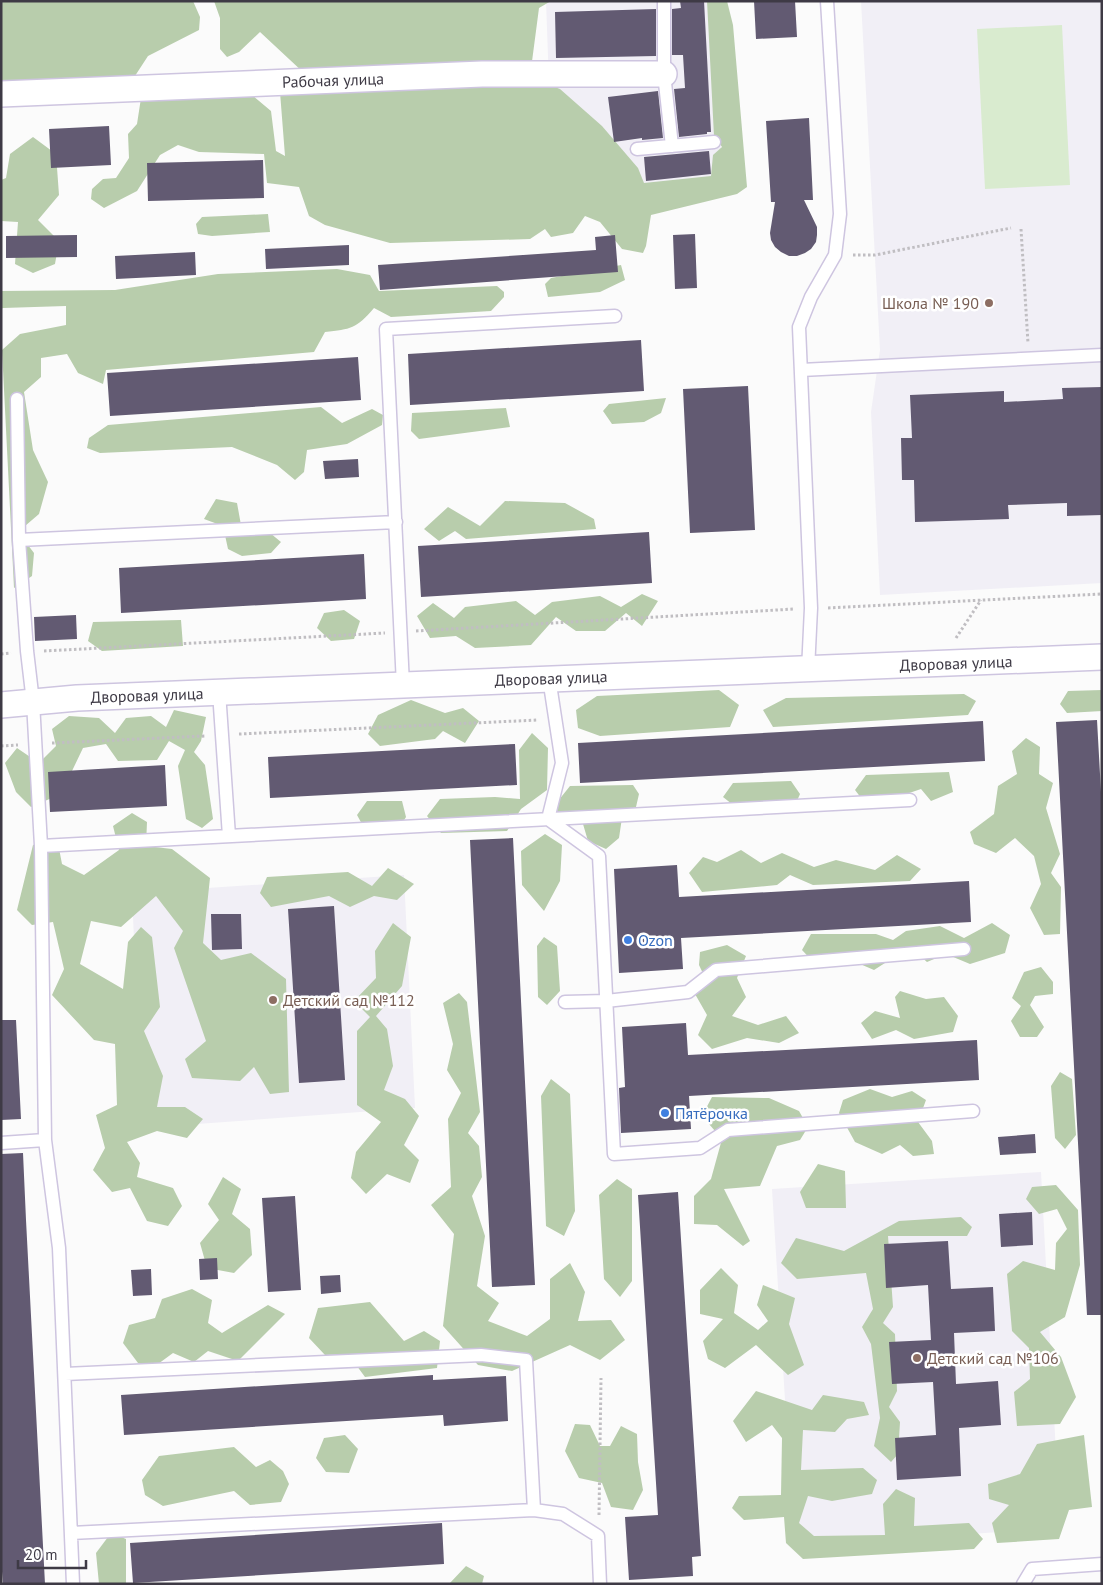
<svg xmlns="http://www.w3.org/2000/svg" width="1103" height="1585" font-family="'PT Sans',sans-serif">
	<rect width="100%" height="100%" fill="#fbfbfb"/>
	<path fill="#f1eff6" d="M546,1h164l14,185 -91,6 -84,-108z
		M861,1h241v582l-222,12 -9,-183 9,-62z
		M404,875l11,233 -273,20 -10,-235z
		M1041,1172l19,356 -266,18 -22,-357z"/>
	<path fill="#d9ebcf" d="M1062,25l8,160 -85,4 -8,-160z"/>
	<path fill="#b8cdac" d="M1,1h192l7,16 -1,13 -51,26 -15,23 -132,5z
		M214,1h337l-12,7 -8,61 -227,4 -44,-41 -21,20 -12,5 -7,-8v-31z
		M707,1h20l6,24 14,162 -10,7 -86,21 -5,31 -3,7 -21,-4 -22,-27 -15,-6 -12,17 -22,4 -6,-8 -15,10 -140,4 -65,-18 -16,-9 -10,-29 -32,-4 -3,-29 -65,-2 -21,-7 -18,10 -23,36 -33,17 -13,-9 1,-10 11,-10 13,-1 13,-20 -1,-24 9,-10 4,-26 111,-3 19,16 5,40 9,5 -5,-64 256,-12 24,9 42,37 36,42 6,15 67,-7 2,-21 9,-8 -8,-11z
		M33,137l23,17 3,41 -21,25 21,21 -4,23 -22,9 -18,-9 3,-42 -17,-1v-41l5,-2 4,-24z
		M268,214l2,18 -58,4 -14,-2 -2,-10 6,-7z
		M621,265l4,15 -25,12 -52,5 -3,-13 6,-6z
		M337,269l33,6 9,16 118,-5 7,6v5l-13,14 -100,6 -17,-9c-18,21 -23,21 -49,24l-11,20 -208,18 -3,14 -25,-11 -11,-19 -26,4v19l-17,15 9,58 15,32 -9,32 -21,18 16,21 -2,23 -18,12 -12,-238 18,-16 46,-9v-19l-63,2 -2,1v-18l114,-1 103,-16z
		M666,398l-5,15 -17,9 -32,2 -9,-13 6,-7z
		M321,407l21,16 30,-14 11,6 -1,10 -35,19 -40,6 -3,22 -9,8 -18,-15 -45,-18 -132,6 -13,-5 2,-10 19,-13z
		M506,408l4,19 -91,12 -8,-8 1,-18z
		M216,499l21,4 6,33 27,-3 11,9 -10,11 -29,3 -14,-7 -5,-23 -19,-7z
		M505,501l60,2 29,16 2,10 -130,10 -11,-8 -16,10 -15,-12 24,-22 32,19z
		M642,594l16,7 -16,25 -16,-13 -21,18h-29l-20,-14 -25,28 -56,3 -19,-12 -26,2 -13,-22 16,-13 21,15 11,-11 51,-6 19,14 17,-13 48,-6 21,11z
		M344,610l16,11 -6,18 -23,2 -14,-13 7,-15z
		M181,620l2,26 -81,5 -14,-10 5,-19z
		M719,690l20,15 -9,22 -130,9 -22,-8 -2,-18 21,-14z
		M1102,690v21l-35,2 -7,-9 8,-13z
		M964,694l12,7 -8,14 -195,12 -10,-17 23,-12z
		M411,700l34,13 18,-5 16,13 -14,22 -22,-12 -8,8 -55,7 -12,-12 10,-19z
		M174,710l32,7 -5,24 -7,11 11,13 8,54 -11,9 -16,-9 -8,-53 7,-16 -16,-9 -12,19 -39,1 -12,-17 -23,4 -22,46 -30,13 -15,-15 -11,-29 12,-15 22,15 17,-17 -4,-17 17,-13 30,2 16,15 11,-15 25,-2 15,11z
		M532,733l16,15 -1,42 -26,19 -14,22 -66,2 -14,-17 13,-17 55,-2 25,2 -1,-49z
		M1026,738l14,9 -1,27 14,9 -7,25 14,46 -9,19 10,14 -1,47 -16,1 -14,-27 11,-24 -7,-28 -19,-18 -19,15 -22,-9 -4,-12 24,-18 4,-28 19,-12 -5,-23z
		M949,772l4,20 -22,9 -10,-12 -53,18 -13,-17 11,-15z
		M791,781l9,13 -7,16 -51,2 -19,-15 10,-14z
		M633,785l6,9 -3,13 -13,4 -4,27 -13,11 -18,-8 -5,-17h-18l-11,-18 16,-20z
		M367,801h35l4,16 -10,16 -28,2 -11,-20z
		M132,813l15,9 -1,24 26,3 38,29 -7,65 18,17 30,-7 35,26 3,113 -19,2 -16,-27 -14,14 -48,-3 -7,-19 21,-18 -32,-93 9,-17 -27,-35 -35,31 -30,-6 -11,43 43,25 5,-47 13,-15 11,10 8,70 -16,24 19,45 -6,31h28l18,12 -16,19 -30,-7 -30,11 13,21 -3,14 36,11 9,18 -14,20 -21,-5 -17,-33 -18,4 -19,-22 12,-22 -9,-33 21,-10 -2,-61 -21,-4 -42,-45 12,-26 -11,-47 -21,3 -15,-15 16,-65 24,-7 5,26 22,11 35,-25 -6,-24z
		M545,834l17,11 -2,36 -16,30 -22,-26 -1,-34z
		M741,850l20,13 21,-10 32,14 22,-7 39,10 22,-15 24,14 -11,12 -97,4 -23,-10 -13,10 -75,7 -13,-19 14,-16 14,5z
		M388,868l26,16 -17,16 -23,-4 -24,11 -21,-11 -58,11 -11,-14 7,-16 81,-5 24,14z
		M393,923l18,14 -9,49 -26,30 11,13 6,37 -9,24 21,9 14,17 -15,29 15,15 -9,23 -23,-9 -21,20 -15,-16 5,-26 25,-30 -24,-17v-74l13,-14 -16,-16 22,-23 -1,-27z
		M992,923l18,12 -5,18 -35,11 -24,-10 -19,8 -17,-15 -36,23 -35,-15 -22,11 -15,-16 9,-16h65l17,6 13,-9 34,-5 24,12z
		M544,937l13,9 3,45 -13,14 -9,-8 -1,-51z
		M727,945l19,11 -9,22 9,19 -14,19 26,9 28,-9 13,17 -20,10 -32,-5 -35,11 -14,-14 9,-20 -12,-21 12,-12 -8,-17 1,-13z
		M1041,967l12,15v12l-18,2 -5,9 14,22 -7,10h-17l-9,-16 10,-15 -9,-8 12,-26z
		M900,991l26,8 18,-2 14,19 -5,16 -39,7 -18,-9 -24,9 -11,-16 14,-12 25,7 -5,-21z
		M459,993l8,9 13,110 -12,21 11,13 3,31 -10,19 13,40 -8,50 22,17 -11,18 39,15 23,-17v-40l20,-16 15,29 -7,29 33,-1 14,20 -25,20 -30,-15 -58,26 -34,-6 -35,-39 11,-92 -23,-29 20,-18 -3,-68 13,-26 -14,-23 6,-26 -10,-41z
		M1060,1072l12,7 4,56 -11,14 -10,-11 -4,-52z
		M551,1079l19,15 5,117 -11,25 -18,-10 -5,-130z
		M870,1089l22,8 20,-6 14,9 -8,22 14,19 2,13 -21,2 -13,-11 -18,9 -27,-12 -16,-29 4,-13z
		M712,1097l57,1 30,13 9,16 -8,13 -23,6 -17,40 -36,3 26,52 -7,5 -26,-21 -23,-1v-28l17,-17 11,-40 -20,-23z
		M818,1164l27,7 1,37h-40l-6,-16z
		M223,1177l18,12 -9,25 18,15 2,26 -18,18 -27,-5 -7,-25 19,-23 -11,-16z
		M617,1179l15,10v92l-12,16 -16,-18 -5,-84z
		M1056,1185l22,25 2,55 -15,52 -25,15 21,25 15,40 -16,27 -43,2 -3,-34 16,-13 -1,-31 -17,-17 -5,-57 16,-13 32,9 1,-27 11,-14 -10,-20 -18,5 -13,-15 6,-12z
		M961,1217l11,10 -5,9h-79l5,71 -10,16 12,11 2,57 -8,16 11,15 -2,32 -7,8 -17,-16 6,-28 -9,-74 -9,-17 11,-18 -7,-36 -69,6 -16,-16 15,-25 48,13 55,-30z
		M721,1268l17,17 -4,28 24,17 10,-9 -11,-16 6,-20 32,13 -6,26 15,41 -16,10 -32,-30 -31,23 -17,-9 -5,-18 20,-22 -23,-5v-24z
		M192,1289l20,11 -4,23 14,10 46,-28 17,9 -47,47 -30,-10 -14,11 -21,-9 -15,11 -20,-1 -15,-20 6,-18 26,-7 7,-19z
		M370,1302l34,39 20,-10 16,10 -3,27 -72,9 -17,-23 -23,1 -16,-17 9,-30z
		M756,1391l56,19 11,-15 41,7 5,13 -22,4 -12,13 -32,-2 -2,40 62,-2 14,12 -5,14 -40,7 -24,-5 -9,27 15,13 71,-1 -2,-31 13,-15 19,9 -1,28 55,-3 14,16 -9,10 -171,10 -17,-16 -2,-26 -40,3 -12,-12 7,-12 42,-1 1,-57 -10,-13 -26,17 -13,-21z
		M575,1424l15,1 10,21h10l11,-20 16,8 1,28 5,28 -10,20 -22,-3 -9,-24 -23,-5 -14,-27z
		M345,1435l13,14 -9,24 -23,-1 -10,-14 8,-20z
		M1084,1435l8,72 -23,3 -10,29 -62,4 -5,-20 17,-18 -20,-6 -1,-15 32,-10 17,-30z
		M234,1447l22,20 14,-7 13,11 6,13 -8,18 -31,3 -16,-14 -71,15 -18,-11 -3,-15 17,-24z
		M111,1533l15,6v45h-27l-3,-31z
		M466,1566l18,10 -2,8h-33z"/>
	<path fill="#625a72" d="M680,1h24l7,131h-4v2l-28,3 -5,-48 11,-1 -2,-33h-11v-46l9,-1z
		M754,1h41l2,36 -41,2z
		M656,9v47l-100,2 -1,-46z
		M658,91l5,47 -21,2v-2l-28,4 -6,-45z
		M809,118l4,82h-9l13,27v8l-1,7 -5,7 -6,4 -8,3h-8l-8,-4 -6,-5 -4,-7 -1,-7 5,-31h-4l-5,-81z
		M109,126l2,39 -60,3 -2,-39z
		M709,151l2,23 -65,7 -2,-24z
		M263,160l1,38 -116,3 -1,-38z
		M695,234l2,54 -22,1 -2,-54z
		M77,235v22l-71,1v-22z
		M615,235l3,37 -238,18 -2,-25 218,-15 -1,-13z
		M349,245v20l-83,4 -1,-20z
		M195,252l1,23 -80,4 -1,-23z
		M641,340l3,51 -234,14 -2,-51z
		M358,357l3,43 -251,16 -3,-43z
		M748,386l7,144 -65,3 -7,-144z
		M1102,387v128l-35,1v-13l-59,2 1,14 -94,3 -1,-42h-12l-1,-42h11l-2,-43 94,-4v11l59,-3 -1,-11z
		M358,459l1,18 -34,2 -2,-18z
		M649,532l3,51 -231,14 -3,-51z
		M364,554l2,45 -245,14 -2,-45z
		M76,615l1,24 -42,2 -1,-24z
		M1097,720l5,90v505h-15l-31,-593z
		M983,721l2,40 -405,22 -2,-40z
		M515,744l2,41 -247,13 -2,-41z
		M165,765l2,41 -117,6 -2,-40z
		M513,838l22,447 -43,2 -22,-447z
		M677,865l2,32 290,-16 2,41 -290,16 2,31 -64,4 -5,-104z
		M334,906l11,174 -46,3 -11,-174z
		M211,914h30l1,35 -30,1z
		M1,1020h15l5,99 -20,1z
		M686,1023l2,32 289,-15 2,40 -290,16 2,33 -70,4 -2,-45 6,-1 -3,-60z
		M1035,1134l1,19 -36,2 -2,-18z
		M23,1153l3,67 19,364h-42l-2,-25v-405z
		M678,1192l23,364 -9,1 1,19 -64,4 -4,-63 33,-2 -20,-320z
		M295,1196l6,94 -33,2 -6,-94z
		M1032,1212l1,33 -32,2 -2,-33z
		M948,1241l3,48 42,-2 2,44 -41,2 2,51 42,-3 3,44 -42,3 2,48 -64,4 -2,-42 41,-3 -3,-53 -41,2 -3,-42 42,-2 -3,-55 -42,3 -2,-44z
		M217,1258l1,21 -18,1 -1,-21z
		M151,1269l1,26 -19,1 -2,-26z
		M340,1275l1,17 -20,2 -1,-18z
		M433,1375v5l73,-4 2,45 -64,5 -1,-11 -319,20 -3,-40z
		M442,1523l2,41 -311,19 -3,-40z"/>
	<g fill="none" stroke-linecap="round" stroke-linejoin="round">
		<g stroke="#cec5e0" stroke-width="15">
			<path id="service" d="M664,1v73l8,72
				M637,149l77,-7
				M801,370l301,-15
				M17,399l2,141 8,111 6,51 8,144 4,294 14,108 14,336
				M19,540l377,-18
				M808,670l3,-62 -12,-281 12,-30 24,-42 5,-41 -13,-213
				M549,678l13,85 -14,56 51,37 15,298 86,-6 28,-18 245,-19
				M403,685l-17,-356 229,-13
				M219,692l10,144
				M41,846l869,-46
				M565,1002l41,-1 82,-9 28,-22 248,-21
				M1,1143l44,-3
				M65,1374l416,-19 45,5 8,150
				M71,1533l463,-23 29,4 35,22 2,48
				M1023,1584l9,-15 70,-5"/>
		</g>
		<g stroke="#cec5e0" stroke-width="28">
			<path id="minor" d="M1,94l481,-20h182
				M1,705l76,-7 1025,-41"/>
		</g>
		<path stroke="#c0bec2" stroke-width="3" stroke-dasharray="2.5 2.5" stroke-linecap="butt" d="M1021,229l7,114
			M853,255h22l136,-27
			M828,608l274,-14
			M416,631l378,-22
			M956,638l25,-38
			M44,651l341,-18
			M1,654l10,-1
			M239,734l299,-14
			M52,743l153,-7
			M1,746l17,-1
			M599,1515l2,-137"/>
		<use href="#service" stroke="#fff" stroke-width="12"/>
		<use href="#minor" stroke="#fff" stroke-width="25"/>
	</g>
	<g fill="#8d6e63" stroke="#fff" stroke-width="2">
		<circle cx="989" cy="303" r="5"/>
		<circle cx="273" cy="1000" r="5"/>
		<circle cx="917" cy="1358" r="5"/>
	</g>
	<g fill="#3f7fe0" stroke="#fff" stroke-width="2">
		<circle cx="628" cy="940" r="5"/>
		<circle cx="665" cy="1113" r="5"/>
	</g>
	<g text-anchor="middle" stroke-width="5" stroke-linejoin="round" paint-order="stroke">
		<g font-size="16" fill="#3e3a45" stroke="#fff">
			<text transform="translate(333 80) rotate(-2)" y="6">Рабочая улица</text>
			<text transform="translate(956 663) rotate(-2)" y="6">Дворовая улица</text>
			<text transform="translate(551 678) rotate(-2)" y="6">Дворовая улица</text>
			<text transform="translate(147 695) rotate(-2)" y="6">Дворовая улица</text>
		</g>
		<g font-size="16" fill="#785e54" stroke="#fff" text-anchor="start">
			<text x="979" y="309" text-anchor="end">Школа № 190</text>
			<text x="283" y="1006">Детский сад №112</text>
			<text x="927" y="1364">Детский сад №106</text>
		</g>
		<g font-size="16" fill="#366cbe" stroke="#fff" text-anchor="start">
			<text x="638" y="946">Ozon</text>
			<text x="675" y="1119">Пятёрочка</text>
		</g>
	</g>
	<rect width="1103" height="1585" fill="none" stroke="#3e3a45" stroke-width="5"/>
	<path d="M18 1560v8h68v-8" fill="none" stroke="#3e3a45" stroke-width="2.5"/>
	<text x="25" y="1560" font-size="15" fill="#3e3a45" stroke="#ffffff" stroke-width="4" paint-order="stroke">20 m</text>
</svg>
